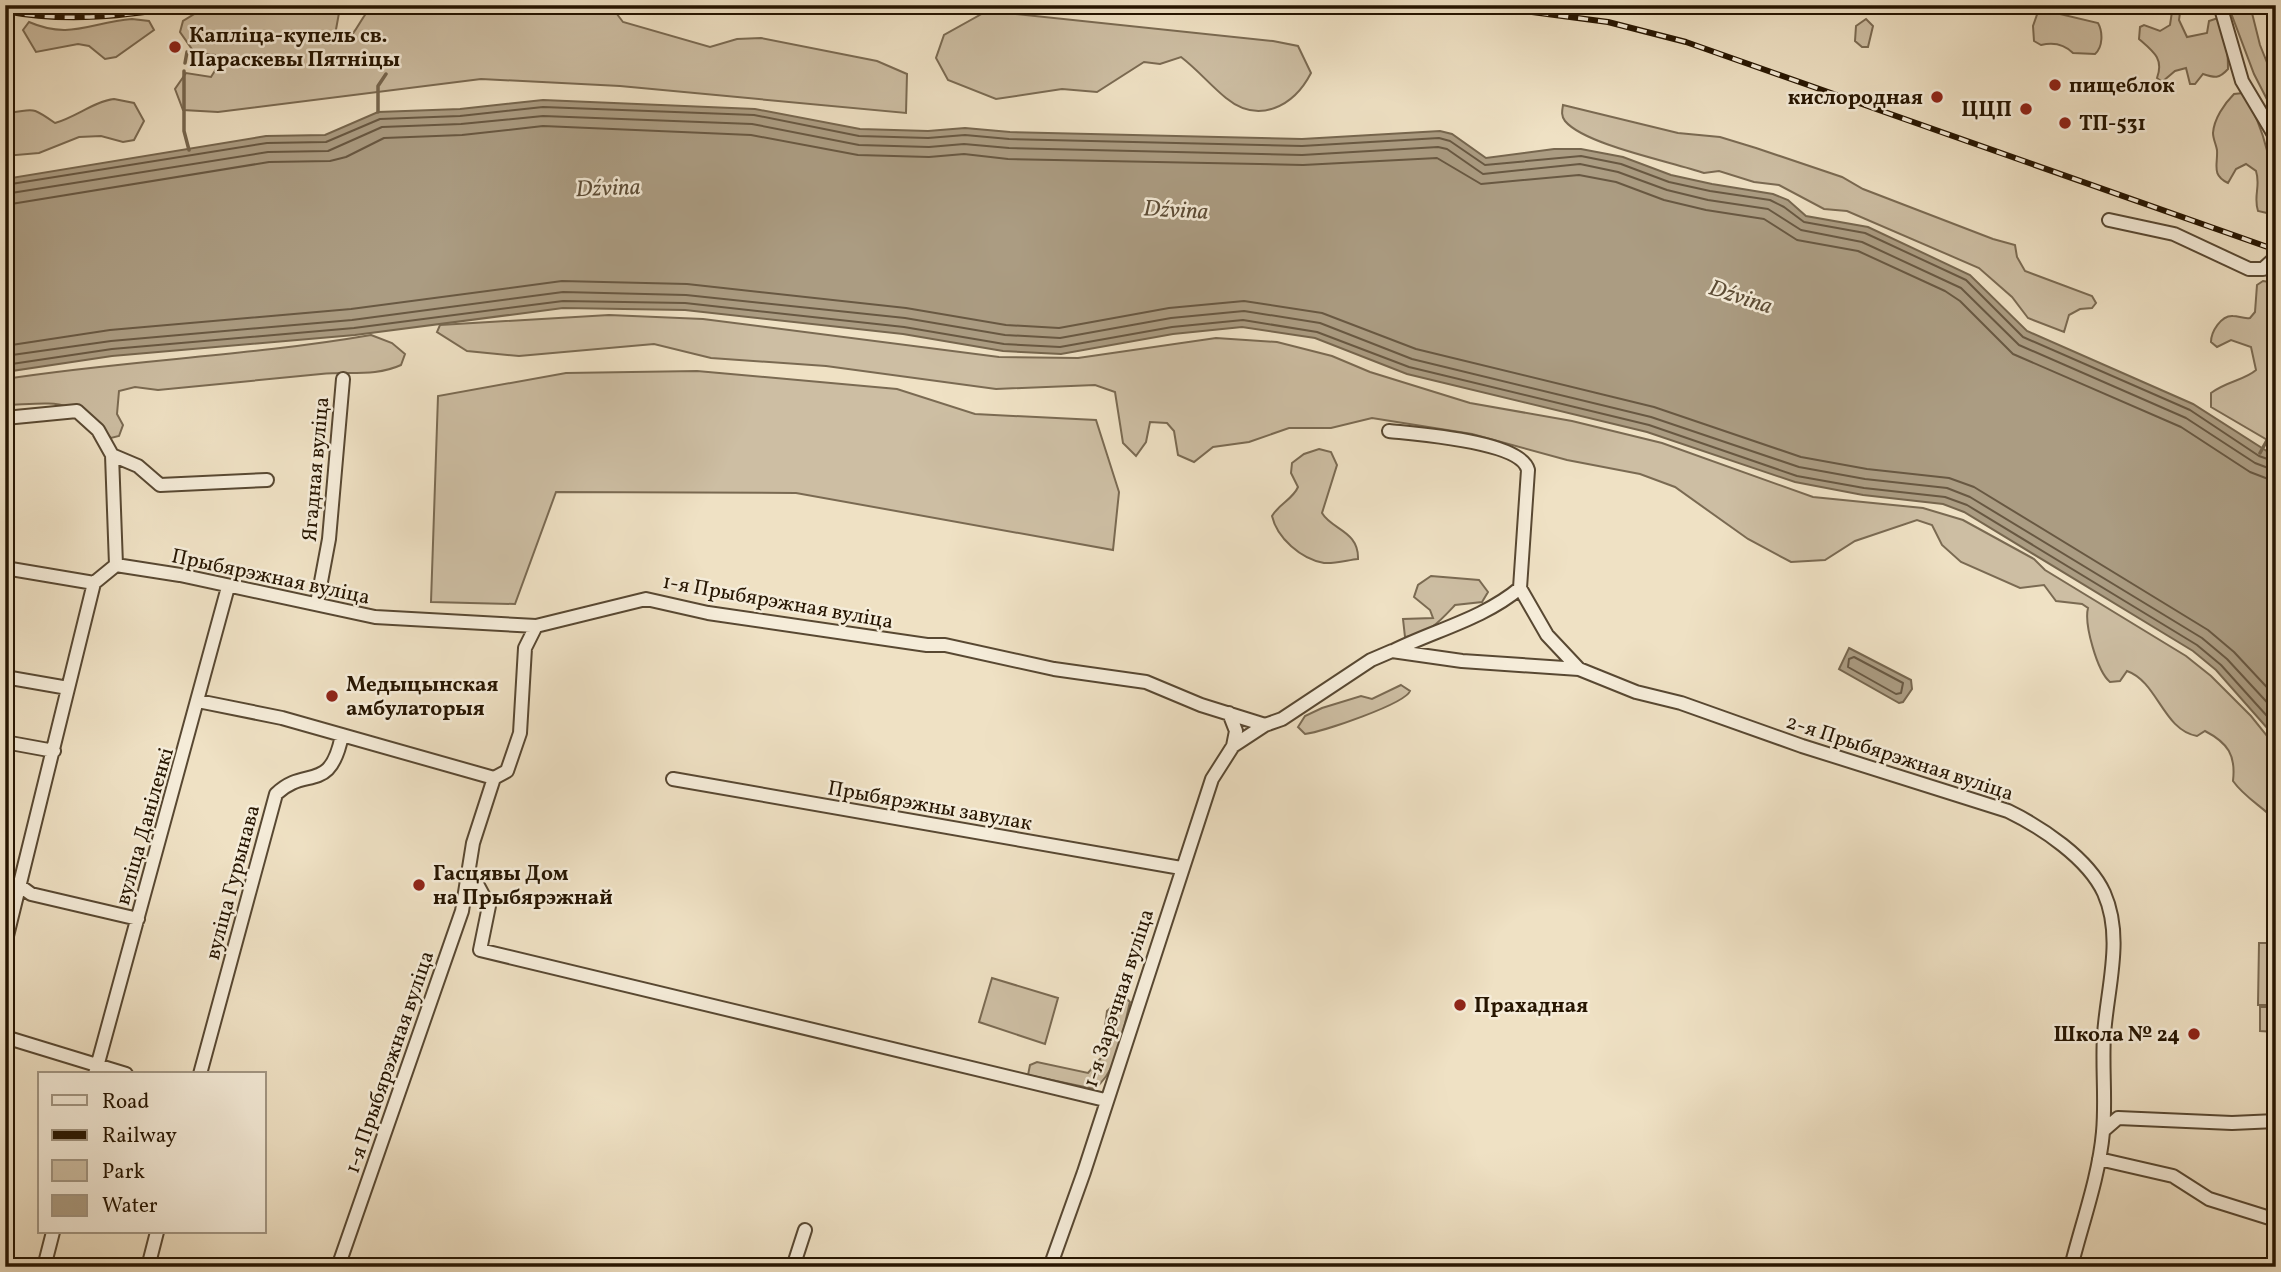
<svg xmlns="http://www.w3.org/2000/svg" width="2281" height="1272" font-family="Vollkorn,serif">
	<rect width="100%" height="100%" fill="#efe1c4"/>
	<filter id="stains"><feTurbulence type="fractalNoise" baseFrequency=".00286" numOctaves="4"/><feColorMatrix values="0 0 0 0 .2 0 0 0 0 .09 0 0 0 0 .02 0 0 0 .5 -.17"/></filter>
	<radialGradient id="worn" r=".72"><stop offset=".6" stop-color="#630" stop-opacity="0"/><stop offset="1" stop-color="#630" stop-opacity=".3"/></radialGradient>
	<path fill="#cdbea3" stroke="#7a6a52" stroke-width="2" d="M53,5h85l-16,7z
		M232,5h101l6,8 -4,22 12,5c12,-10 15,-28 29,-35h234l13,17 87,25 27,-8 24,-1 116,23 30,13 -1,39 -286,-27 -139,-7 -263,33 -35,-2 -8,-21 11,-16 25,4 10,-16 -6,-6 -21,-3 -14,-20 3,-11 18,-11z
		M2173,5h8l-2,15 8,17 20,-4 2,-12 9,-3c9,14 10,35 10,51 -9,10 -13,9 -25,5l-8,10h-5l-4,-16 -11,3 -13,11 -5,-4c7,-19 -3,-26 -18,-39l1,-12 4,-2 16,6 10,-6z
		M2228,5h22l10,40 16,40v32l-22,-43z
		M2264,5h12v39z
		M2039,9l59,14c5,9 5,24 -3,31l-22,-1c-9,-9 -20,-11 -32,-8l-7,-4 -1,-15z
		M987,11l286,30 25,5 13,27c-17,33 -52,52 -85,25 -16,-13 -28,-28 -45,-41l-21,7 -16,-2 -47,30 -35,-3 -66,10 -48,-19 -12,-22 8,-23z
		M132,19l17,2 5,9 -38,27 -11,2 -16,-13 -11,-2 -42,8 -13,-22 6,-8c41,18 62,0 103,-3z
		M1866,19l7,7 -5,21h-6l-7,-6 1,-15z
		M2243,93c19,30 38,87 24,120l-9,-2c-5,-15 3,-25 -2,-40l-10,-7 -10,5 -8,14c-17,-8 -10,-18 -11,-33 -1,-6 -4,-11 -4,-17 1,-14 11,-29 21,-39z
		M114,99l20,4 10,18 -10,19 -11,2 -22,-6 -22,1 -40,16 -34,3v-43c30,-2 23,-9 50,10 21,-6 40,-22 59,-24z
		M1563,105l115,28 42,4 36,11 86,29 21,12 130,50 22,6 2,12 8,14 67,25 4,7 -4,5 -12,1 -11,6 -5,17 -36,-14 -16,-21 -33,-29 -132,-57 -23,-2 -45,-24 -25,-3 -35,-11 -15,2c-31,-11 -119,-28 -139,-52 -4,-5 -3,-10 -2,-16z
		M2263,281l13,2v162l-65,-38v-14c16,-12 34,-13 45,-23l-5,-23 -20,-7 -14,7 -6,-5c0,-10 10,-27 22,-26 6,0 10,3 17,2l5,-6 2,-27z
		M609,315l94,4 296,38 79,1 138,-20 61,4 55,14 38,16 100,31 102,18 90,22 151,54 110,11 40,12 71,39 11,11 141,86 25,20 40,40 25,31v74c-14,-15 -31,-23 -43,-40 3,-26 -5,-38 -28,-50l-8,5c-34,-6 -39,-54 -70,-65l-7,10 -10,1c-13,-11 -26,-58 -22,-74l-6,-4 -26,-3 -12,-16 -24,3 -59,-26 -19,-17 -10,-20 -15,-5 -62,21 -30,19 -34,2 -43,-23 -73,-52 -35,-13 -73,-14 -95,-26 -100,-16 -41,10h-42l-40,14 -36,5 -19,15 -16,-7 -4,-24 -7,-8 -17,-1 -4,20 -10,14 -13,-13 -8,-51 -20,-7 -99,4 -170,-23 -115,-8 -57,-14 -135,12 -52,-5 -30,-19 3,-7z
		M371,335l21,8 13,11 -4,11c-26,12 -52,6 -80,9 -54,5 -108,11 -163,16l-23,-3 -16,4 -2,23 6,11 -4,11 -8,2c-42,-41 -50,-35 -106,-33v-26c122,-19 245,-23 366,-44z
		M697,371l200,18 78,25 121,6 23,72 -6,58 -317,-57 -240,-1 -41,112 -84,-2 7,-206 128,-23z
		M1319,449l12,3 6,13 -15,48c10,17 37,18 36,46 -10,1 -23,5 -34,4 -23,-4 -47,-25 -52,-47 7,-12 21,-17 26,-29l-7,-14 1,-10 12,-9z
		M1431,576l48,4 9,12 -6,10 -27,3c-15,16 -27,30 -50,32l-2,-18 30,-1 -3,-8 -16,-13 4,-12z
		M1401,685l9,6c-5,13 -88,41 -105,43l-7,-7 7,-11 17,-8 39,-12 11,3z
		M2259,943h17v62h-18z
		M992,978l66,20 -13,46 -66,-22z
		M1124,996l6,6c-7,27 -12,70 -36,87l-66,-14 2,-10 7,-3 51,11 13,-15 6,-47z
		M2260,1007h15v25l-15,-1z"/>
	<path fill="#ab9c82" stroke="#76664e" stroke-width="2" d="M543,100l212,9 105,20 68,2 37,-3 45,4 292,7 138,-8 12,3 34,24 68,-9h27l42,8 48,18 41,9 61,10 15,6 18,16 62,11 102,48 57,56 166,73 83,53v281l-60,-68 -23,-19 -229,-139 -21,-8 -80,-9 -68,-13 -148,-50 -240,-58 -92,-36 -73,-11 -69,7 -112,20 -58,-3 -100,-17 -218,-24 -122,-2 -208,27 -243,21 -107,16v-193l261,-43 59,-1 53,-23 82,-3z
		M1849,648l62,32 1,9 -9,13 -4,1 -60,-34z"/>
	<g fill="none" stroke-linecap="round" stroke-linejoin="round">
		<path stroke="#685842" stroke-width="2" d="M5,185l262,-42 59,-1 54,-23 80,-3 83,-9 211,8 105,21 69,2 37,-3 44,4 293,7 137,-8 11,3 35,24 96,-9 40,8 48,18 41,9 60,9 14,7 20,15 61,11 101,47 57,57 167,73 69,46 17,6
			M5,194l263,-42 60,-1 54,-24 79,-3 82,-8 209,8 107,21 70,2 35,-3 45,4 293,7 136,-8 9,2 36,25 97,-10 38,8 49,18 41,10 60,9 33,21 61,12 99,46 58,57 167,73 69,45 21,8
			M5,205l264,-43 61,-1 16,-4 38,-19 78,-3 81,-9 208,9 107,20 71,2 35,-3 44,5 295,6 134,-7 44,26 98,-9 37,7 48,18 42,10 58,9 33,21 61,11 87,40 15,10 53,53 168,73 69,45 26,10
			M5,346l105,-16 241,-21 211,-28 125,3 219,24 100,17 53,3 110,-20 75,-7 78,12 94,36 238,58 147,50 66,12 82,9 25,9 234,143 26,22 42,45
			M5,356l106,-15 241,-21 211,-28 123,3 219,23 100,17 55,3 111,-20 73,-7 76,12 92,36 239,58 148,50 66,12 82,9 23,9 232,141 25,21 49,53
			M5,365l107,-16 242,-21 209,-27 122,2 219,24 100,17 56,3 112,-20 71,-7 74,12 92,35 240,58 148,51 67,12 81,9 22,8 230,140 24,20 55,61
			M1854,657l49,26 -2,10 -5,1 -48,-27 1,-8z"/>
		<path stroke="#76664e" stroke-width="3.5" d="M185,63l2,-11
			M184,71v60l5,19
			M378,112v-26l8,-12
			M2260,453l16,-29"/>
		<g stroke="#584832" stroke-width="16">
			<path id="street" d="M2220,5l22,76 34,57
				M2109,220l65,14 75,35h14l13,-12
				M5,418l72,-7 21,19 14,25 26,11 22,19 107,-5
				M1389,431c27,3 132,10 139,39l-8,118c-37,31 -85,42 -127,63
				M112,455l4,110
				M5,568l89,15 22,-18 64,10 195,42 161,9 110,-27 62,14 219,32h18l109,24 92,13 55,23 64,20
				M1520,588l27,47 32,34
				M317,603l12,-64 14,-160
				M5,677l63,11
				M198,701l84,17 212,60
				M1229,713l7,18 -3,15
				M5,742l49,9
				M673,779l508,89
				M469,869l20,37 -9,44 625,150
				M5,883l15,3 11,8 107,25
				M5,944l89,-361
				M5,1037l121,37
				M95,1074l133,-487
				M200,1074l76,-280c30,-29 54,1 66,-59
				M2103,1131l15,-13 114,5 44,-2
				M2099,1159l74,17 36,23 67,21
				M44,1267l9,-35
				M148,1267l9,-35
				M338,1267l124,-356 11,-68 21,-65 13,-7 13,-38 5,-85 11,-22
				M793,1267l12,-37
				M1050,1267l34,-95 128,-393 21,-33 32,-21 17,-6 89,-59 21,-9 70,10 117,8 57,23 45,11 121,43 206,65c33,16 80,47 96,82 20,45 3,95 0,142 -2,32 2,65 -1,97 -4,45 -21,91 -32,135"/>
		</g>
		<use href="#street" stroke="#f5ecd9" stroke-width="12"/>
		<g stroke="#261501" stroke-width="6">
			<path id="rail" d="M1080,5c57,10 114,7 172,5 34,-1 68,-1 102,-5
				M1479,5l129,17 78,20 590,208
				M5,11c62,12 122,5 183,-6"/>
		</g>
		<use href="#rail" stroke="#f5ecd9" stroke-width="3.5" stroke-dasharray="10" stroke-linecap="butt"/>
	</g>
	<g fill="#8f2418" stroke="#f5ecd9" stroke-width="2.5">
		<circle cx="175" cy="47" r="7"/>
		<circle cx="2055" cy="85" r="7"/>
		<circle cx="1937" cy="97" r="7"/>
		<circle cx="2026" cy="109" r="7"/>
		<circle cx="2065" cy="123" r="7"/>
		<circle cx="332" cy="696" r="7"/>
		<circle cx="419" cy="885" r="7"/>
		<circle cx="1460" cy="1005" r="7"/>
		<circle cx="2194" cy="1034" r="7"/>
	</g>
	<g text-anchor="middle" stroke-width="5" stroke-linejoin="round" paint-order="stroke">
		<g font-size="21" font-weight="bold" fill="#261501" stroke="#f5ecd9" text-anchor="start">
			<text x="189" y="42">Капліца-купель св.<tspan x="189" dy="24">Параскевы Пятніцы</tspan></text>
			<text x="2069" y="92">пищеблок</text>
			<text x="1923" y="104" text-anchor="end">кислородная</text>
			<text x="2012" y="116" text-anchor="end">ЦЦП</text>
			<text x="2079" y="130">ТП-531</text>
			<text x="346" y="691">Медыцынская<tspan x="346" dy="24">амбулаторыя</tspan></text>
			<text x="433" y="880">Гасцявы Дом<tspan x="433" dy="24">на Прыбярэжнай</tspan></text>
			<text x="1474" y="1012">Прахадная</text>
			<text x="2180" y="1041" text-anchor="end">Школа № 24</text>
		</g>
		<g font-size="21" fill="#261501" stroke="#f5ecd9">
			<text transform="translate(315 469) rotate(-85)" y="7">Ягадная вуліца</text>
			<text transform="translate(271 576) rotate(12)" y="7">Прыбярэжная вуліца</text>
			<text transform="translate(778 601) rotate(10)" y="7">1-я Прыбярэжная вуліца</text>
			<text transform="translate(1900 757) rotate(18)" y="7">2-я Прыбярэжная вуліца</text>
			<text transform="translate(930 805) rotate(10)" y="7">Прыбярэжны завулак</text>
			<text transform="translate(144 826) rotate(-74)" y="7">вуліца Даніленкі</text>
			<text transform="translate(232 882) rotate(-75)" y="7">вуліца Гурынава</text>
			<text transform="translate(1118 998) rotate(-72)" y="7">1-я Зарэчная вуліца</text>
			<text transform="translate(389 1062) rotate(-71)" y="7">1-я Прыбярэжная вуліца</text>
		</g>
		<g font-size="23" font-style="italic" fill="#5b4b35" stroke="#f5ecd9">
			<text transform="translate(608 187) rotate(-2)" y="8">Dźvina</text>
			<text transform="translate(1176 209) rotate(3)" y="8">Dźvina</text>
			<text transform="translate(1741 296) rotate(18)" y="8">Dźvina</text>
		</g>
	</g>
	<rect width="2281" height="1272" fill="none" stroke="#efe1c4" stroke-width="28"/>
	<rect x="7" y="7" width="2267" height="1258" fill="none" stroke="#261501" stroke-width="3.5"/>
	<rect x="14" y="14" width="2253" height="1244" fill="none" stroke="#261501" stroke-width="2"/>
	<rect x="38" y="1072" width="228" height="161" fill="#f5ecd9" stroke="#a29683" stroke-width="2"/>
	<rect x="52" y="1095" width="35" height="10" fill="#f5ecd9" stroke="#a29683" stroke-width="2"/>
	<text x="102" y="1108" font-size="21" fill="#261501">Road</text>
	<rect x="52" y="1130" width="35" height="10" fill="#261501" stroke="#a29683" stroke-width="2"/>
	<text x="102" y="1142" font-size="21" fill="#261501">Railway</text>
	<rect x="52" y="1160" width="35" height="21" fill="#cdbea3" stroke="#a29683" stroke-width="2"/>
	<text x="102" y="1178" font-size="21" fill="#261501">Park</text>
	<rect x="52" y="1195" width="35" height="21" fill="#ab9c82" stroke="#a29683" stroke-width="2"/>
	<text x="102" y="1212" font-size="21" fill="#261501">Water</text>
	<rect width="100%" height="100%" filter="url(#stains)"/>
	<rect width="100%" height="100%" fill="url(#worn)"/>
</svg>
